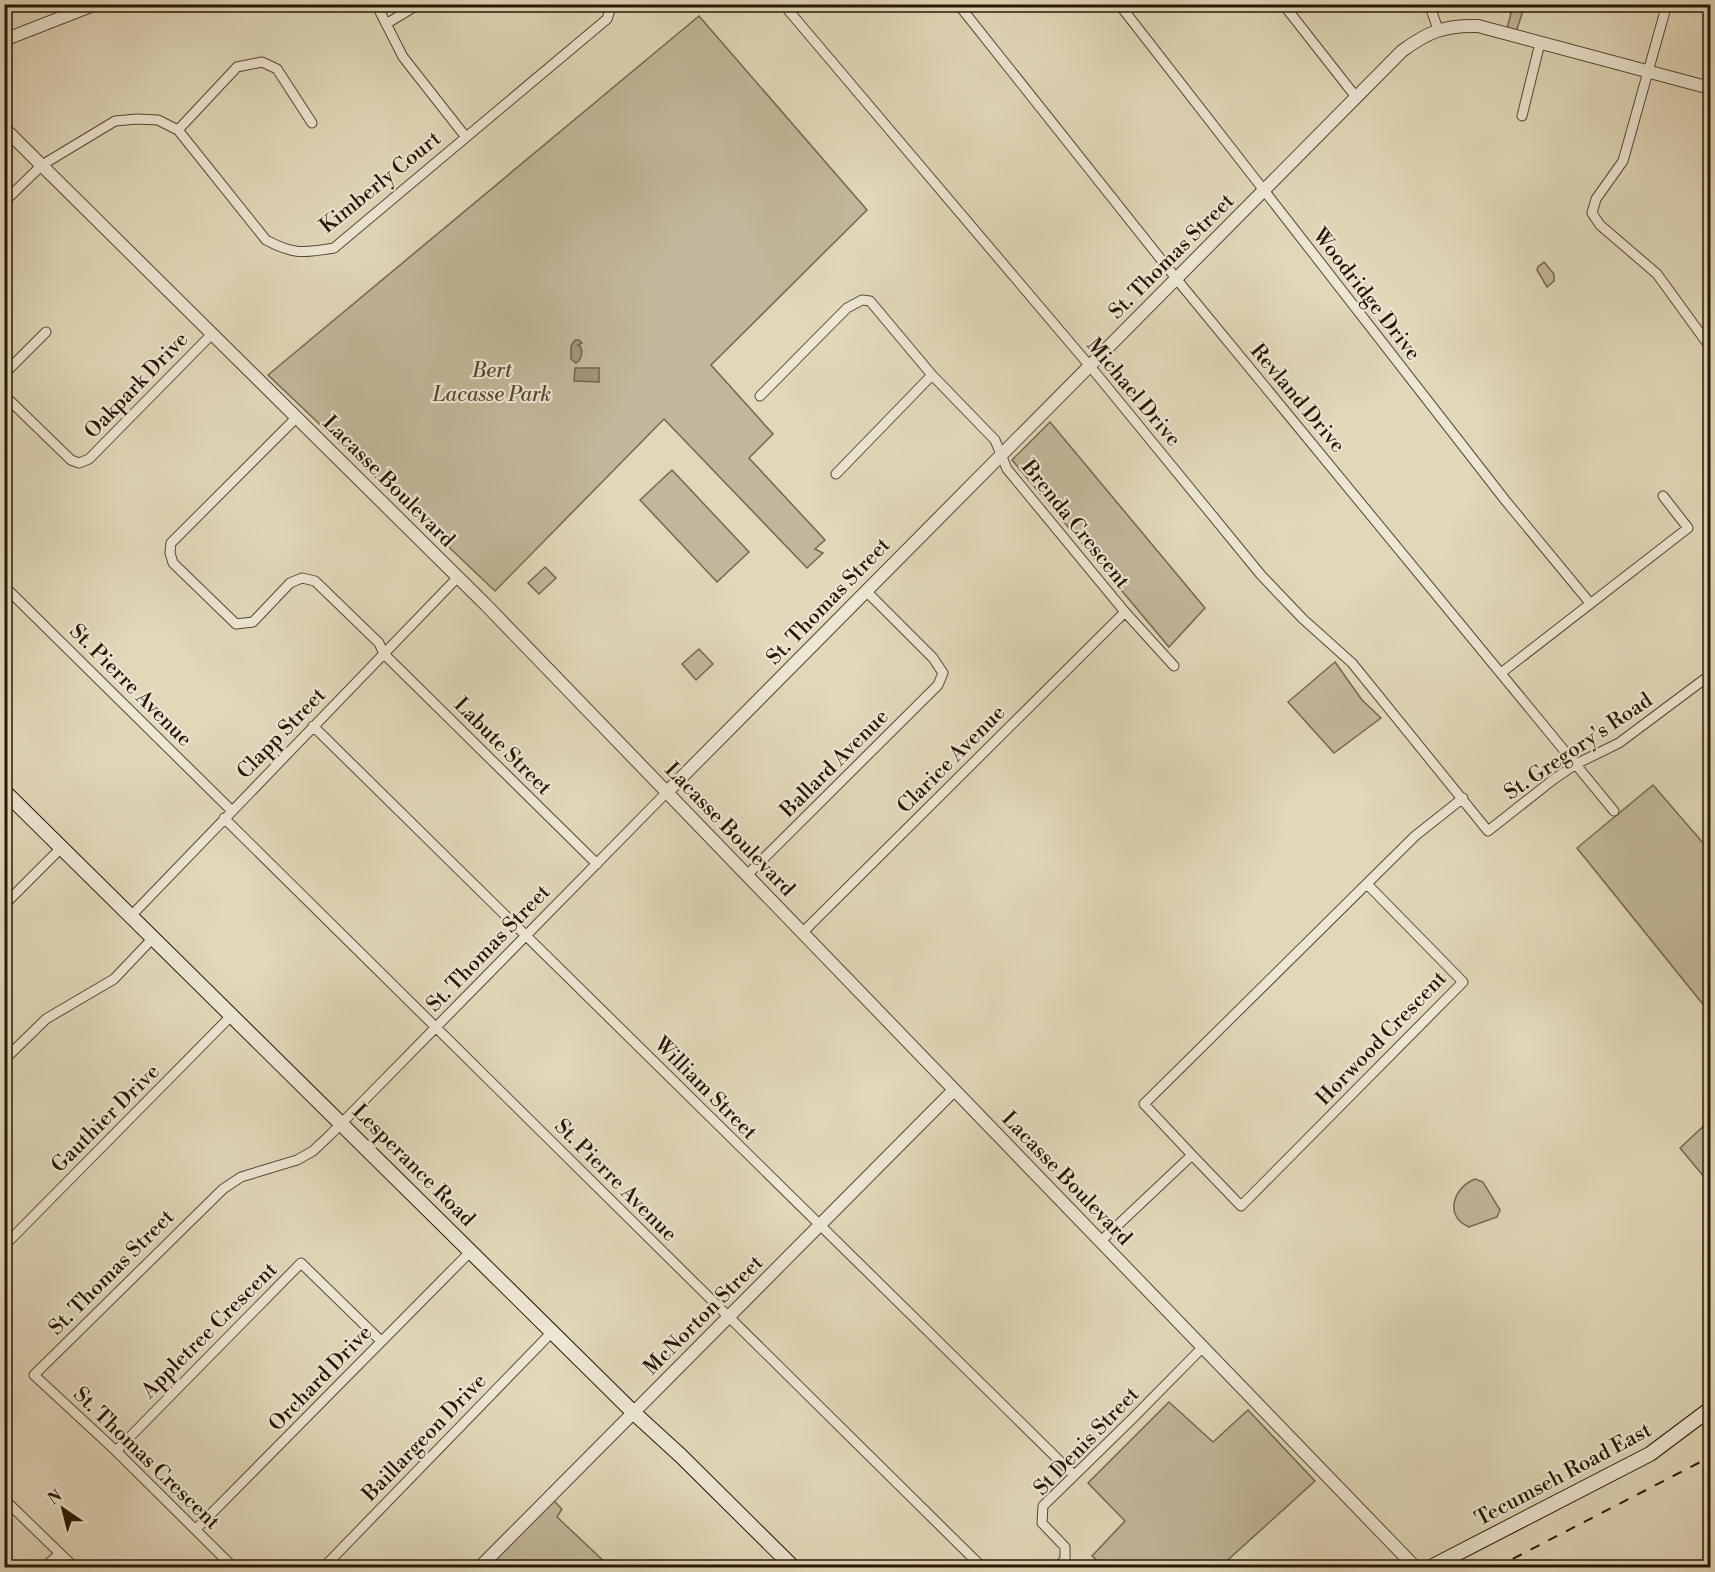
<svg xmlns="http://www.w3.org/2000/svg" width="1715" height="1572" font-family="'Libre Bodoni',serif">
	<rect width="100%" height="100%" fill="#e1d8b9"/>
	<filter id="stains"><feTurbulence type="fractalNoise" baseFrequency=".00333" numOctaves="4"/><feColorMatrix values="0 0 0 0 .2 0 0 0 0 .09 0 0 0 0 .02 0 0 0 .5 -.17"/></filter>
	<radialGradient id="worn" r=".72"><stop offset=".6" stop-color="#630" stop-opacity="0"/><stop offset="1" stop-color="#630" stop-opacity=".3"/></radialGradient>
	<path fill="#c2b79a" stroke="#756750" stroke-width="1.5" d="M1513,5h12l-9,27 -9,-3z
		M699,16l168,194 -156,155 62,69 -24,24 76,82 -10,9 8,4 -16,15 -143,-149 -169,172 -227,-216z
		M1544,262l10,12v7l-7,6 -10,-17 1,-3z
		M1050,422l155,186 -36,39 -157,-187z
		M672,470l77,82 -32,30 -77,-82z
		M545,567l11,11 -17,16 -11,-11z
		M699,649l14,15 -17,16 -14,-16z
		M1335,662l27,38 19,18 -47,35 -46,-51z
		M1653,785l57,66v162l-133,-165z
		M1710,1120v64l-30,-36z
		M1475,1179l8,3 17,28 -3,7 -28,10c-26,-11 -15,-40 6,-48z
		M1169,1402l44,40 35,-32 67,71 -95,86h-116l-12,-11 33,-35 -37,-38z
		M553,1500l9,9 -5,8 53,50 -124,1z"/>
	<path fill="#a2967c" stroke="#71634c" stroke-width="1.5" d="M575,340h4l3,3 -4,2c6,3 4,15 -2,18l-5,-4v-13z
		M575,368h24v14l-25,-1z"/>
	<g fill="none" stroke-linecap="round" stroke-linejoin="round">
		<g stroke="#564732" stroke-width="11">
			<path id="minor" d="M376,4l27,53 62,79
				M783,4l311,367 167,204 42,44 49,44 136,168 66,-52 22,-15 43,-21 91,-68
				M958,4l225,283 431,524
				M1119,4l386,496 85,103
				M1283,4l73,93
				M1429,4l9,25
				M1667,4l-44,157 -27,38 -4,14 8,12 57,49 53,73
				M386,24l33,-20
				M1522,116l18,-73
				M178,130l59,-63 25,-5 15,7 35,54
				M4,202l38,-37 73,-44 22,-2 21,1 20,10 88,110c28,15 38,13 68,8l273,-229 5,-15
				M4,374l42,-42
				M4,395l67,65 8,3 10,-4 123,-125
				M760,396l87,-88 15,-8 8,1 62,74 63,65 12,29 118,143 49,54
				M297,417l-126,126 -1,10 3,10 63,61 17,-2 37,-39 12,-5 13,3 64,62 5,11 213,210
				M836,474l96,-99
				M4,586l227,224
				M1501,673l187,-145 -25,-32
				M313,726l761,749
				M224,818l759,750
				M747,875l191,-190 5,-12 -10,-15 -67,-67
				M4,905l57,-57
				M131,916l327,-339
				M803,932l322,-320
				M4,1060l42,-41 68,-40 39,-41
				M1192,1155l49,51 222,-224 -96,-98
				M1102,1240l90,-85 -48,-51 271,-268 48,-38
				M4,1246l228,-231
				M116,1451l185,-188 80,78
				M4,1499l71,69
				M196,1529l274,-277
				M44,1568l16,-15
				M234,1568l-118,-117 -82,-76 189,-186 18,-12 56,-17 16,-9 18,-17 336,-342
				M323,1568l230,-237
				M1058,1568l7,-9v-12l-23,-24 1,-17 90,-88 70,-71"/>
		</g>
		<g stroke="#564732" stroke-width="14">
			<path id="tertiary" d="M4,40l92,-36
				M4,128l482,477 930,963
				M667,792l735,-741c26,-19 42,-26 76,-25l232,62
				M479,1568l475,-478"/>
		</g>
		<g stroke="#281705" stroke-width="16">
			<path id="secondary" d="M4,791l630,622 47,43 113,112
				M1429,1568l221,-114 60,-45"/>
		</g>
		<use href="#minor" stroke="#ece6d2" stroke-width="9"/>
		<use href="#tertiary" stroke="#ece6d2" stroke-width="12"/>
		<use href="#secondary" stroke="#ece6d2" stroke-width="14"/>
		<path stroke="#281705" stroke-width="2" stroke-dasharray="10 10" stroke-linecap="butt" d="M1495,1568l215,-111"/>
	</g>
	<g text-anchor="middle" stroke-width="4.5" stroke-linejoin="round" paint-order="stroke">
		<g font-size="21" fill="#281705" stroke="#ece6d2">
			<text transform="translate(380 182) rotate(-39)" y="7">Kimberly Court</text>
			<text transform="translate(1171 256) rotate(-45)" y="7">St. Thomas Street</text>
			<text transform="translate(1367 294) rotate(52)" y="7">Woodridge Drive</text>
			<text transform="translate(136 385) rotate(-46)" y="7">Oakpark Drive</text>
			<text transform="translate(1134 392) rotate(50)" y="7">Michael Drive</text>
			<text transform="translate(1298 398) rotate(50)" y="7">Revland Drive</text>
			<text transform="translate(389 481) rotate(45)" y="7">Lacasse Boulevard</text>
			<text transform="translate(1076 524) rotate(51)" y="7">Brenda Crescent</text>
			<text transform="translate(828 601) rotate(-46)" y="7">St. Thomas Street</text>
			<text transform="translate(131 685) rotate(45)" y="7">St. Pierre Avenue</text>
			<text transform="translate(281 733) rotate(-46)" y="7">Clapp Street</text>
			<text transform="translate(503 746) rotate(45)" y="7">Labute Street</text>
			<text transform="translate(1578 746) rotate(-34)" y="7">St. Gregory's Road</text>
			<text transform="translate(951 759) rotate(-45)" y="7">Clarice Avenue</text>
			<text transform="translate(834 763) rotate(-45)" y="7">Ballard Avenue</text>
			<text transform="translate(730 829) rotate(46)" y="7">Lacasse Boulevard</text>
			<text transform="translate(488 948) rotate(-46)" y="7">St. Thomas Street</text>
			<text transform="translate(1381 1038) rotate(-46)" y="7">Horwood Crescent</text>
			<text transform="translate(706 1088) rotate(45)" y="7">William Street</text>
			<text transform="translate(105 1118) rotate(-45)" y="7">Gauthier Drive</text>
			<text transform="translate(414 1165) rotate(45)" y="7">Lesperance Road</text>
			<text transform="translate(1067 1178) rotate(46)" y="7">Lacasse Boulevard</text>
			<text transform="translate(616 1180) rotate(45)" y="7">St. Pierre Avenue</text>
			<text transform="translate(111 1272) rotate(-45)" y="7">St. Thomas Street</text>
			<text transform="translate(703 1315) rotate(-45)" y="7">McNorton Street</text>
			<text transform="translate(209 1330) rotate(-45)" y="7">Appletree Crescent</text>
			<text transform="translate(320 1378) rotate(-46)" y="7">Orchard Drive</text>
			<text transform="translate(424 1437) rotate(-46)" y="7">Baillargeon Drive</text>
			<text transform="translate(1086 1441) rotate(-46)" y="7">St Denis Street</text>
			<text transform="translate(147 1458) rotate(44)" y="7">St. Thomas Crescent</text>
			<text transform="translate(1563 1474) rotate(-28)" y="7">Tecumseh Road East</text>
		</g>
		<g font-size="21" font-style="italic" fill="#564732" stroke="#ece6d2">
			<text x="492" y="377">Bert<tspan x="492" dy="24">Lacasse Park</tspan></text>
		</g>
	</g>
	<rect width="1715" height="1572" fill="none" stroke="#e1d8b9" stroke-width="24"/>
	<rect x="6" y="6" width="1703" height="1560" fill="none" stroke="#281705" stroke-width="3"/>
	<rect x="12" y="12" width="1691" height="1548" fill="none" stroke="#281705" stroke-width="1.5"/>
	<g transform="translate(63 1509) rotate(325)" stroke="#ece6d2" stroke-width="4.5" paint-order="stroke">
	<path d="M0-4.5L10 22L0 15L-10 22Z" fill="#281705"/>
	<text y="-9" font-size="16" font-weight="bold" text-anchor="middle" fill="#281705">N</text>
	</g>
	<rect width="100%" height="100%" filter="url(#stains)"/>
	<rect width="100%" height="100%" fill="url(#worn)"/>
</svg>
